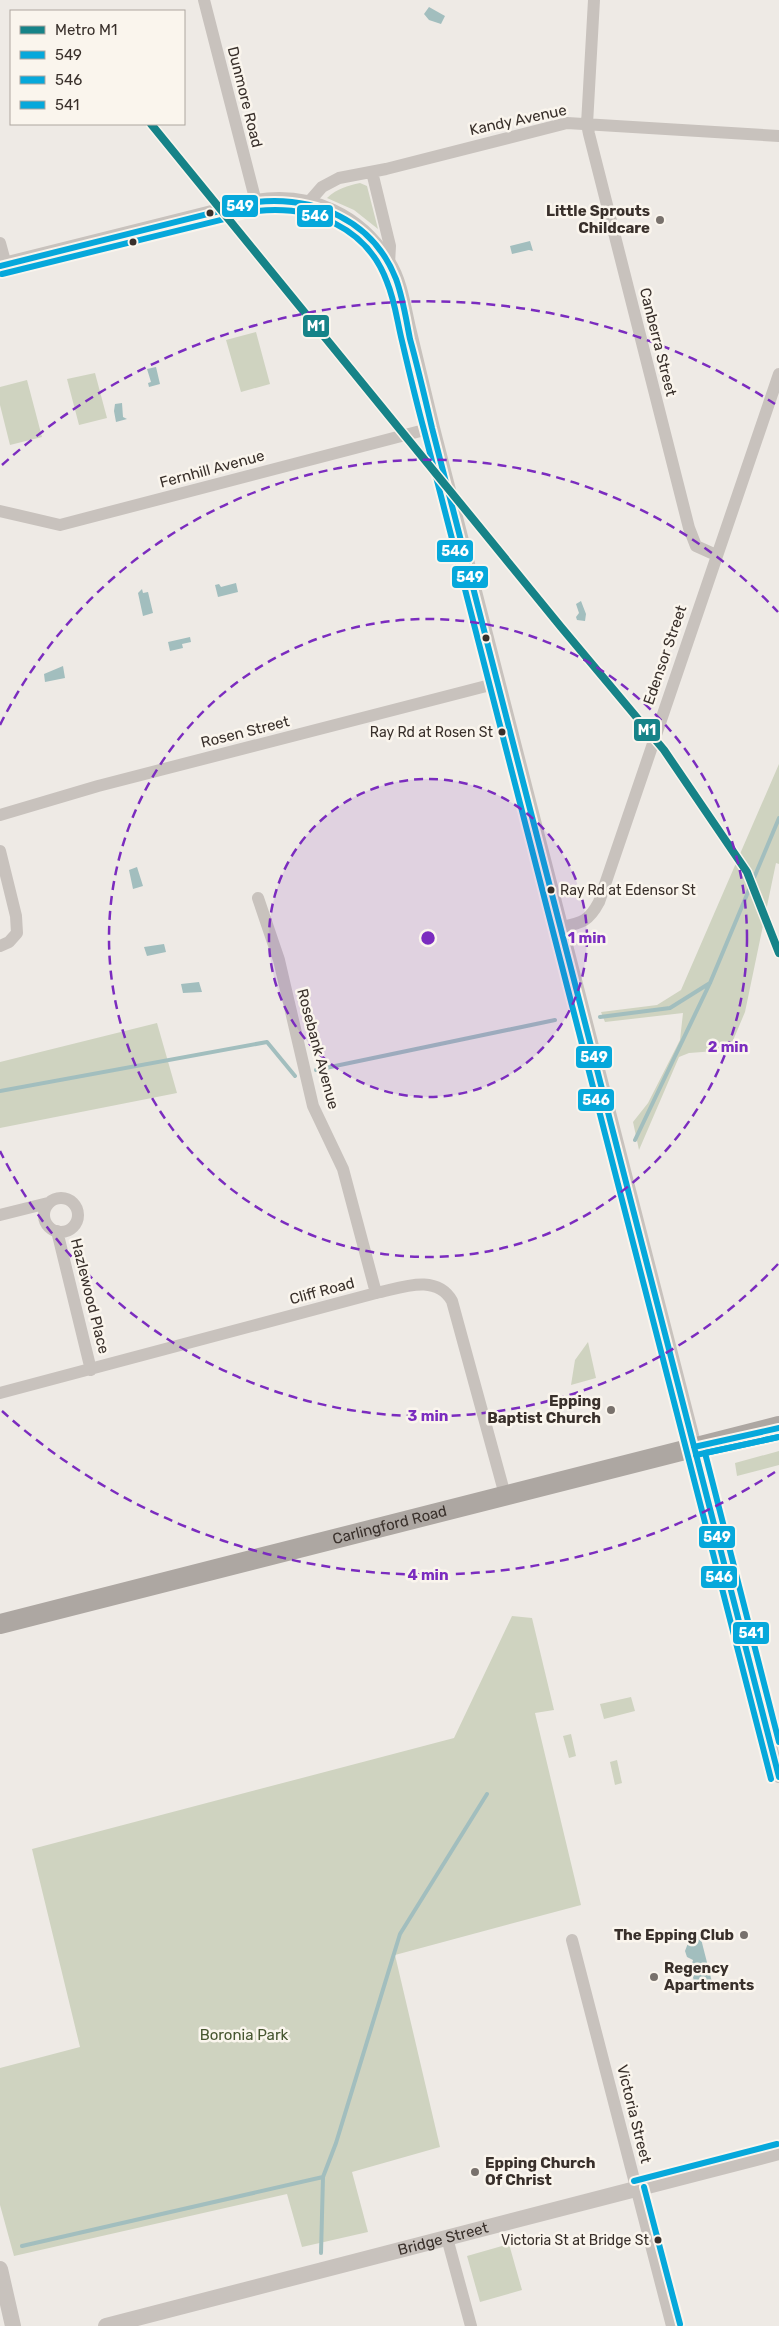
<svg xmlns="http://www.w3.org/2000/svg" width="779" height="2326" font-family="Rubik,sans-serif">
	<rect width="100%" height="100%" fill="#eeeae5"/>
	<path fill="#cfd3c0" d="M360,183l7,3 11,43 -24,-19 -27,-12c11,-10 20,-12 33,-15z
		M256,332l14,52 -29,8 -15,-52z
		M95,373l12,45 -28,7 -12,-46z
		M27,380l15,57 -32,8 -10,-40v-18z
		M779,764v100l-3,-1 -31,149 -16,38 -40,3 -10,4 -40,93 -6,-28 15,-19 32,-63 3,-27 -78,9 -4,-10 56,-7 24,-15z
		M157,1023l20,70 -177,35v-66z
		M588,1342l8,36 -25,7 4,-25z
		M779,1451v14l-42,11 -2,-13z
		M512,1616l20,2 22,92 -19,3 46,192 -186,50 45,192 -88,25 16,60 -66,15 -15,-53 -273,62 -14,-51v-137l80,-21 -48,-198 422,-111z
		M631,1697l4,14 -31,8 -4,-15z
		M571,1734l5,22 -7,2 -6,-22z
		M617,1760l5,23 -7,2 -5,-23z
		M509,2244l13,46 -42,12 -13,-46z"/>
	<path fill="#a2bebe" d="M429,7l16,9 -4,8 -12,-4 -5,-6z
		M530,241l3,10 -4,-1 -17,4 -2,-8z
		M156,367l4,17 -11,3 -1,-4 3,-1 -4,-13z
		M122,403l1,14 4,2 -11,3 -2,-11 1,-7z
		M236,583l2,9 -20,5 -3,-12 4,-1 2,3z
		M142,589l1,4 5,-1 5,21 -10,3 -5,-23z
		M581,601l5,13 -1,7 -8,-1 -1,-3 3,-4 -3,-9z
		M190,637l1,5 -9,2 1,4 -13,3 -2,-9z
		M63,666l2,12 -20,4 -1,-8z
		M137,867l6,19 -10,3 -4,-19z
		M164,944l2,8 -19,4 -3,-9z
		M199,982l3,10 -19,1 -2,-9z
		M700,1935l12,47 -17,5 -4,-20 2,-7 -6,-3 -2,-6 5,-13z"/>
	<g fill="none" stroke-linecap="round" stroke-linejoin="round">
		<path stroke="#a2bebe" stroke-width="4" d="M600,1017l70,-9 40,-25
			M316,1070l239,-50
			M0,1091l267,-49 28,34
			M635,1140l75,-157 69,-165
			M22,2246l301,-69 13,-34 64,-209 87,-140
			M321,2253l2,-76"/>
		<path stroke="#c8c2bd" stroke-width="12" d="M204,0l52,202
			M594,0l-7,124 2,10 100,394 7,18 20,9
			M372,172l18,74 -1,18
			M308,203l14,-16 17,-9 47,-9 181,-46 212,13
			M0,243l6,22
			M0,511l60,14 372,-97
			M0,815l98,-29 400,-103
			M0,851l16,65 1,17 -8,9 -9,4
			M258,898l21,62 34,146 30,63 33,124
			M562,927c20,-4 27,-6 37,-25l180,-528
			M44 1215a17 17 0 1 1 34 0a17 17 0 1 1-34 0Z
			M0,1215l48,-12
			M57,1231l34,139
			M0,1393l376,-100c25,-5 60,-20 76,8l53,194
			M694,1447l85,330
			M572,1940l100,386
			M447,2238l24,88"/>
		<g stroke="#c8c2bd" stroke-width="16">
			<path d="M0,266l256,-64c54,-9 104,14 132,61 12,19 15,44 20,65 8,34 16,67 24,100l262,1019"/>
			<path d="M0,2269l13,57"/>
			<path id="s1" d="M106,2326l673,-174"/>
		</g>
		<path stroke="#ada7a2" stroke-width="20" id="s2" d="M0,1624l779,-198"/>
		<g stroke="#faf5ed" stroke-width="10">
			<path id="bus-1" d="M0,266l256,-64c59,-6 117,18 140,77 7,19 10,40 14,60 8,29 15,59 22,89l347,1349
				M694,1447l85,-19"/>
		</g>
		<g stroke="#faf5ed" stroke-width="10">
			<path id="bus-2" d="M2,274l255,-63c55,-6 110,16 130,71 8,19 10,39 15,59 7,30 14,60 22,89l347,1349
				M696,1455l83,-18"/>
		</g>
		<g stroke="#faf5ed" stroke-width="10">
			<path id="bus-3" d="M779,1437l-74,16 74,289
				M634,2181l143,-37
				M644,2187l36,137"/>
		</g>
		<use href="#bus-1" stroke="#06a8db" stroke-width="6"/>
		<use href="#bus-2" stroke="#06a8db" stroke-width="6"/>
		<use href="#bus-3" stroke="#06a8db" stroke-width="6"/>
		<g stroke="#faf5ed" stroke-width="11">
			<path id="metro-1" d="M151,124l410,503 103,123 83,122 32,81"/>
		</g>
		<use href="#metro-1" stroke="#168388" stroke-width="8"/>
	</g>
	<circle cx="428" cy="938" r="159" fill="#7b2cbf" fill-opacity=".12"/>
	<g fill="none" stroke="#7b2cbf" stroke-width="2.5" stroke-dasharray="9 6">
		<circle cx="428" cy="938" r="159"/>
		<circle cx="428" cy="938" r="319"/>
		<path d="M778 1264A478 478 0 0 1 0 1151M0 725A478 478 0 0 1 778 612"/>
		<path d="M775 1472A637 637 0 0 1 2 1411M2 465A637 637 0 0 1 775 404"/>
	</g>
	<g fill="#39302b" stroke="#faf5ed" stroke-width="2">
		<circle cx="210" cy="213" r="4.5"/>
		<circle cx="133" cy="242" r="4.5"/>
		<circle cx="486" cy="638" r="4.5"/>
		<circle cx="502" cy="732" r="4.5"/>
		<circle cx="551" cy="890" r="4.5"/>
		<circle cx="658" cy="2240" r="4.5"/>
	</g>
	<g fill="#78716c" stroke="#faf5ed" stroke-width="2">
		<circle cx="660" cy="220" r="5"/>
		<circle cx="611" cy="1410" r="5"/>
		<circle cx="744" cy="1935" r="5"/>
		<circle cx="654" cy="1977" r="5"/>
		<circle cx="475" cy="2172" r="5"/>
	</g>
	<g text-anchor="middle" stroke-width="5" stroke-linejoin="round" paint-order="stroke">
		<g font-size="14" fill="#39302b" stroke="#faf5ed" text-anchor="end">
			<text x="493" y="737">Ray Rd at Rosen St</text>
			<text x="560" y="895" text-anchor="start">Ray Rd at Edensor St</text>
			<text x="649" y="2245">Victoria St at Bridge St</text>
		</g>
		<g font-size="15" fill="#39302b" stroke="#faf5ed">
			<text transform="translate(245 97) rotate(76)" y="5">Dunmore Road</text>
			<text transform="translate(518 120) rotate(-12)" y="5">Kandy Avenue</text>
			<text transform="translate(658 342) rotate(76)" y="5">Canberra Street</text>
			<text transform="translate(212 469) rotate(-15)" y="5">Fernhill Avenue</text>
			<text transform="translate(665 655) rotate(-71)" y="5">Edensor Street</text>
			<text transform="translate(245 732) rotate(-14)" y="5">Rosen Street</text>
			<text transform="translate(318 1049) rotate(75)" y="5">Rosebank Avenue</text>
			<text transform="translate(322 1291) rotate(-15)" y="5">Cliff Road</text>
			<text transform="translate(90 1296) rotate(76)" y="5">Hazlewood Place</text>
			<text dy="5" stroke="none"><textPath href="#s2" startOffset="402">Carlingford Road</textPath></text>
			<text transform="translate(634 2114) rotate(76)" y="5">Victoria Street</text>
			<text dy="5" stroke="none"><textPath href="#s1" startOffset="348">Bridge Street</textPath></text>
		</g>
		<g font-size="15" font-weight="bold" fill="#39302b" stroke="#faf5ed" text-anchor="end">
			<text x="650" y="216">Little Sprouts<tspan x="650" dy="17">Childcare</tspan></text>
			<text x="601" y="1406">Epping<tspan x="601" dy="17">Baptist Church</tspan></text>
			<text x="734" y="1940">The Epping Club</text>
			<text x="664" y="1973" text-anchor="start">Regency<tspan x="664" dy="17">Apartments</tspan></text>
			<text x="485" y="2168" text-anchor="start">Epping Church<tspan x="485" dy="17">Of Christ</tspan></text>
		</g>
		<g font-size="15" fill="#475630" stroke="#faf5ed">
			<text x="244" y="2040">Boronia Park</text>
		</g>
	</g>
	<circle cx="428" cy="938" r="8" fill="#7b2cbf" stroke="#faf5ed" stroke-width="2.5"/>
	<g font-size="15" text-anchor="middle" font-weight="bold" fill="#7b2cbf" stroke="#faf5ed" stroke-width="5" stroke-linejoin="round" paint-order="stroke">
		<text x="587" y="943">1 min</text>
		<text x="728" y="1052">2 min</text>
		<text x="428" y="1421">3 min</text>
		<text x="428" y="1580">4 min</text>
	</g>
	<g stroke="#faf5ed" stroke-width="2">
		<rect x="221" y="194" width="38" height="24" rx="5" fill="#06a8db"/>
		<rect x="296" y="204" width="38" height="24" rx="5" fill="#06a8db"/>
		<rect x="302" y="314" width="28" height="24" rx="5" fill="#168388"/>
		<rect x="436" y="539" width="38" height="24" rx="5" fill="#06a8db"/>
		<rect x="451" y="565" width="38" height="24" rx="5" fill="#06a8db"/>
		<rect x="633" y="718" width="28" height="24" rx="5" fill="#168388"/>
		<rect x="575" y="1045" width="38" height="24" rx="5" fill="#06a8db"/>
		<rect x="577" y="1088" width="38" height="24" rx="5" fill="#06a8db"/>
		<rect x="698" y="1525" width="38" height="24" rx="5" fill="#06a8db"/>
		<rect x="700" y="1565" width="38" height="24" rx="5" fill="#06a8db"/>
		<rect x="732" y="1621" width="38" height="24" rx="5" fill="#06a8db"/>
	</g>
	<g font-size="14" text-anchor="middle" font-weight="bold" fill="#fff">
		<text x="240" y="211">549</text>
		<text x="315" y="221">546</text>
		<text x="316" y="331">M1</text>
		<text x="455" y="556">546</text>
		<text x="470" y="582">549</text>
		<text x="647" y="735">M1</text>
		<text x="594" y="1062">549</text>
		<text x="596" y="1105">546</text>
		<text x="717" y="1542">549</text>
		<text x="719" y="1582">546</text>
		<text x="751" y="1638">541</text>
	</g>
	<rect x="10" y="10" width="175" height="115" fill="#faf5ed" stroke="#ada69f"/>
	<rect x="20" y="26" width="25" height="8" fill="#168388" stroke="#ada69f"/>
	<text x="55" y="35" font-size="15" fill="#39302b">Metro M1</text>
	<rect x="20" y="51" width="25" height="8" fill="#06a8db" stroke="#ada69f"/>
	<text x="55" y="60" font-size="15" fill="#39302b">549</text>
	<rect x="20" y="76" width="25" height="8" fill="#06a8db" stroke="#ada69f"/>
	<text x="55" y="85" font-size="15" fill="#39302b">546</text>
	<rect x="20" y="101" width="25" height="8" fill="#06a8db" stroke="#ada69f"/>
	<text x="55" y="110" font-size="15" fill="#39302b">541</text>
</svg>
